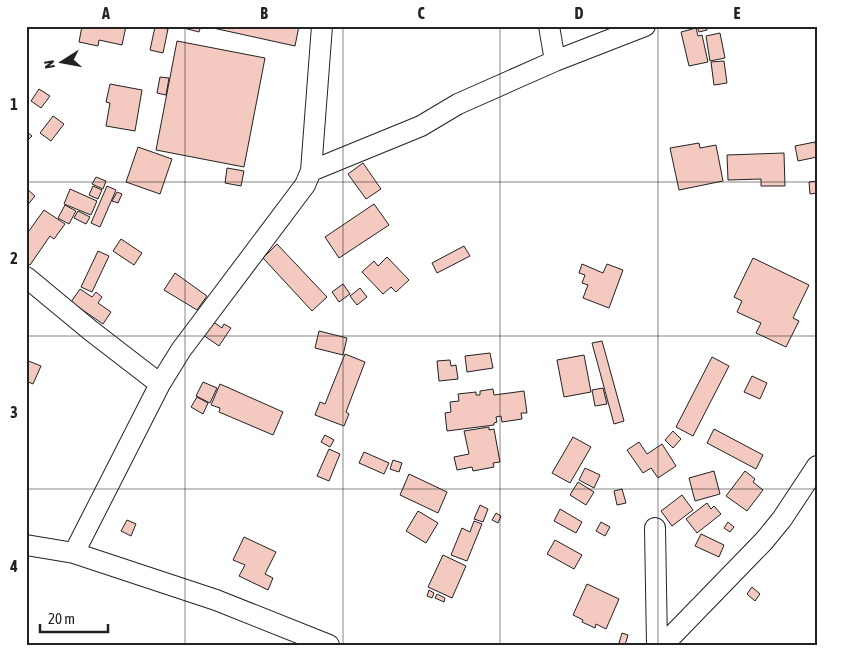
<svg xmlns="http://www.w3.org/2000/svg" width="843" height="671" font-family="'Asap Condensed',sans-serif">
	<rect width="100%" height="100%" fill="#fff"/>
	<path fill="#f3c9c0" stroke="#222" d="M82,26h44l-4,19 -23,-5 -1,6 -19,-4z
		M176,26h25l-2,6z
		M204,26h95l-4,20z
		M697,26h9l1,4 -8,2z
		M155,27l13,2 -5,24 -13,-3z
		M696,28l2,8 4,-1 6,27 -19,4 -8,-34z
		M720,33l5,25 -15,3 -4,-25z
		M177,41l88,17 -21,109 -88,-17z
		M724,61l3,22 -13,2 -3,-23z
		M160,77l9,1 -3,17 -9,-2z
		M110,84l32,6 -7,41 -29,-5 4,-23 -4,-1z
		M39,89l11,7 -9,12 -10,-7z
		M53,116l11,8 -13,17 -11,-8z
		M26,131l6,5 -6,6z
		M815,142l2,15 -19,4 -3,-15z
		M699,143l1,5 16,-3 7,36 -44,9 -9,-42z
		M138,147l34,12 -12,35 -34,-12z
		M784,153l1,33h-24v-7l-33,1 -1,-25z
		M363,163l18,26 -15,10 -18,-25z
		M227,168l17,3 -3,15 -16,-3z
		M96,177l10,4 -3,8 -11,-5z
		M817,181v12l-7,1 -1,-12z
		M93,186l9,4 -4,9 -9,-4z
		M107,186l9,4 -16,37 -9,-4z
		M26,188l9,8 -9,11z
		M70,189l27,12 -6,14 -27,-11z
		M117,192l5,2 -4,9 -6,-2z
		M374,204l15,21 -50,33 -14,-21z
		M65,205l11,6 -7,13 -11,-6z
		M44,210l21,14 -11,15 -4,-3 -20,29 -4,-2v-28z
		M78,211l12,6 -4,7 -12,-6z
		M121,239l21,14 -8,12 -21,-14z
		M277,244l50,53 -15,14 -49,-53z
		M464,246l6,10 -33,17 -5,-10z
		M98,251l11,5 -17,36 -11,-5z
		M387,257l22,23 -13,12 -5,-5 -8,7 -21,-22 12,-11 4,5z
		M753,258l56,27 -16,33 6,3 -13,26 -30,-14 5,-10 -24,-11 5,-11 -8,-4z
		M582,264l21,9 4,-9 16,6 -14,38 -26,-10 5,-13 -6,-2 3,-8 -6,-2z
		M175,273l32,23 -10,14 -33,-20z
		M343,284l7,10 -11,8 -7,-10z
		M360,288l7,9 -10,8 -7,-9z
		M80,289l12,8 4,-5 6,5 -4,6 13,9 -8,12 -32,-22z
		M212,321l10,7 2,-4 7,4 -12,18 -16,-11z
		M319,331l28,7 -4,17 -28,-7z
		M602,341l22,80 -10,3 -22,-81z
		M490,353l3,15 -26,4 -2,-16z
		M345,354l20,8 -19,50 3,2 -5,12 -29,-11 5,-13 5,2z
		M584,355l7,37 -27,5 -7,-37z
		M712,357l17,9 -36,70 -17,-9z
		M26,360l15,6 -8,18 -7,-3 2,-6 -2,-1z
		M450,360l1,6 5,-1 2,14 -19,2 -2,-20z
		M752,376l15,7 -7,16 -16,-7z
		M203,382l14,6 -7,15 -14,-7z
		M220,384l63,28 -10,23 -54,-23 1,-4 -9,-3z
		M603,388l4,16 -12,2 -3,-16z
		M493,389l1,6 30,-4 3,22h-6l1,6 -20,3 -1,-6 -5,1 1,5 -3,1v2l-47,6 -2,-18 6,-1 -1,-10 9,-1 -1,-7 18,-2v3h4v-4z
		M197,397l11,6 -5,11 -12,-7z
		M489,427v3l5,-1 6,33 -7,1 1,4 -21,4 -1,-4 -15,3 -3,-13 15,-3 -5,-23z
		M714,429l49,26 -7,14 -49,-26z
		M673,431l8,8 -8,9 -8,-8z
		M325,435l9,5 -4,7 -9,-5z
		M573,437l18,10 -21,36 -18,-10z
		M639,442l8,12 15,-10 14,22 -18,12 -7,-10 -8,5 -16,-23z
		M329,449l11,5 -11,27 -12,-5z
		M364,452l25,11 -5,11 -25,-11z
		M393,460l9,3 -3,9 -9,-3z
		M585,468l15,7 -6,13 -15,-8z
		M714,471l6,23 -25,7 -6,-23z
		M745,471l10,8 -2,3 10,8 -16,21 -21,-15z
		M409,474l38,18 -9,21 -38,-18z
		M578,482l16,10 -8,13 -16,-10z
		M622,489l4,14 -9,2 -3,-14z
		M682,495l11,15 -21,16 -11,-15z
		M707,503l4,6 3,-3 7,8 -24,19 -11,-14z
		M480,505l8,4 -5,13 -9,-3z
		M560,509l22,13 -6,11 -22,-12z
		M418,511l20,12 -12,20 -20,-12z
		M496,513l5,3 -3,7 -6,-3z
		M127,520l9,4 -5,12 -10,-5z
		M474,521l8,3 -15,37 -16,-6 11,-27 8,4z
		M601,522l9,5 -5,9 -9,-5z
		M728,522l6,5 -4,5 -6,-4z
		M701,534l23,11 -5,12 -24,-11z
		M244,537l32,15 -11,22 8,4 -5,12 -29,-14 6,-11 -12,-5z
		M555,540l27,15 -8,14 -27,-15z
		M443,555l23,11 -14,32 -24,-11z
		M587,584l32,15 -13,30 -10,-5 -1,4 -13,-6 1,-2 -10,-5z
		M752,587l8,7 -5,7 -8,-7z
		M429,590l5,3 -2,5 -5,-2z
		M437,594l8,4 -1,4 -9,-4z
		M622,633l6,2 -3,10 -6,-2z"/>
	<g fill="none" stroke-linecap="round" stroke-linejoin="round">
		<g stroke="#222" stroke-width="22">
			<path id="street" d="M549,26l6,35
				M311,171l110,-45 37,-22 97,-43 90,-35
				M26,277l64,53 70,54
				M655,528l2,117
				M26,545l48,8 142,47 113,45
				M74,553l86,-169 21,-34 124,-165 6,-14 11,-145
				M663,645l101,-104 18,-22 35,-53"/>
		</g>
		<use href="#street" stroke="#fff" stroke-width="20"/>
	</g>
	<path fill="none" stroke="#222" stroke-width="1" stroke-opacity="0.55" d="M185,26v619M343,26v619M500,26v619M658,26v619M26,182h791M26,336h791M26,489h791"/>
	<rect width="843" height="671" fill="none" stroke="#ffffff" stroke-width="55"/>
	<g transform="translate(62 62) rotate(259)" stroke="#ffffff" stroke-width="4" paint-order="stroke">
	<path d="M0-4L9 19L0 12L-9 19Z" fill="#222222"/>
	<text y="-8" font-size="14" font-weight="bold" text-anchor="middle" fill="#222222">N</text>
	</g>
	<path d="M40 624v8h68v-8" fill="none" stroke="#222222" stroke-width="2.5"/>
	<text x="48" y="624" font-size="15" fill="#222222" stroke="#ffffff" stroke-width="4" paint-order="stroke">20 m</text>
	<rect x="28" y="28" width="788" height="616" fill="none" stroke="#222" stroke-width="2"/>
	<g font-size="16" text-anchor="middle" font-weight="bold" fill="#222">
		<text x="106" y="19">A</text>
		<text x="264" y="19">B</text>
		<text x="421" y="19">C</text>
		<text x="579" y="19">D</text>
		<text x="737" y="19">E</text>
		<text x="14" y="110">1</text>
		<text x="14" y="264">2</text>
		<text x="14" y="418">3</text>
		<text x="14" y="572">4</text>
	</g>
</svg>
